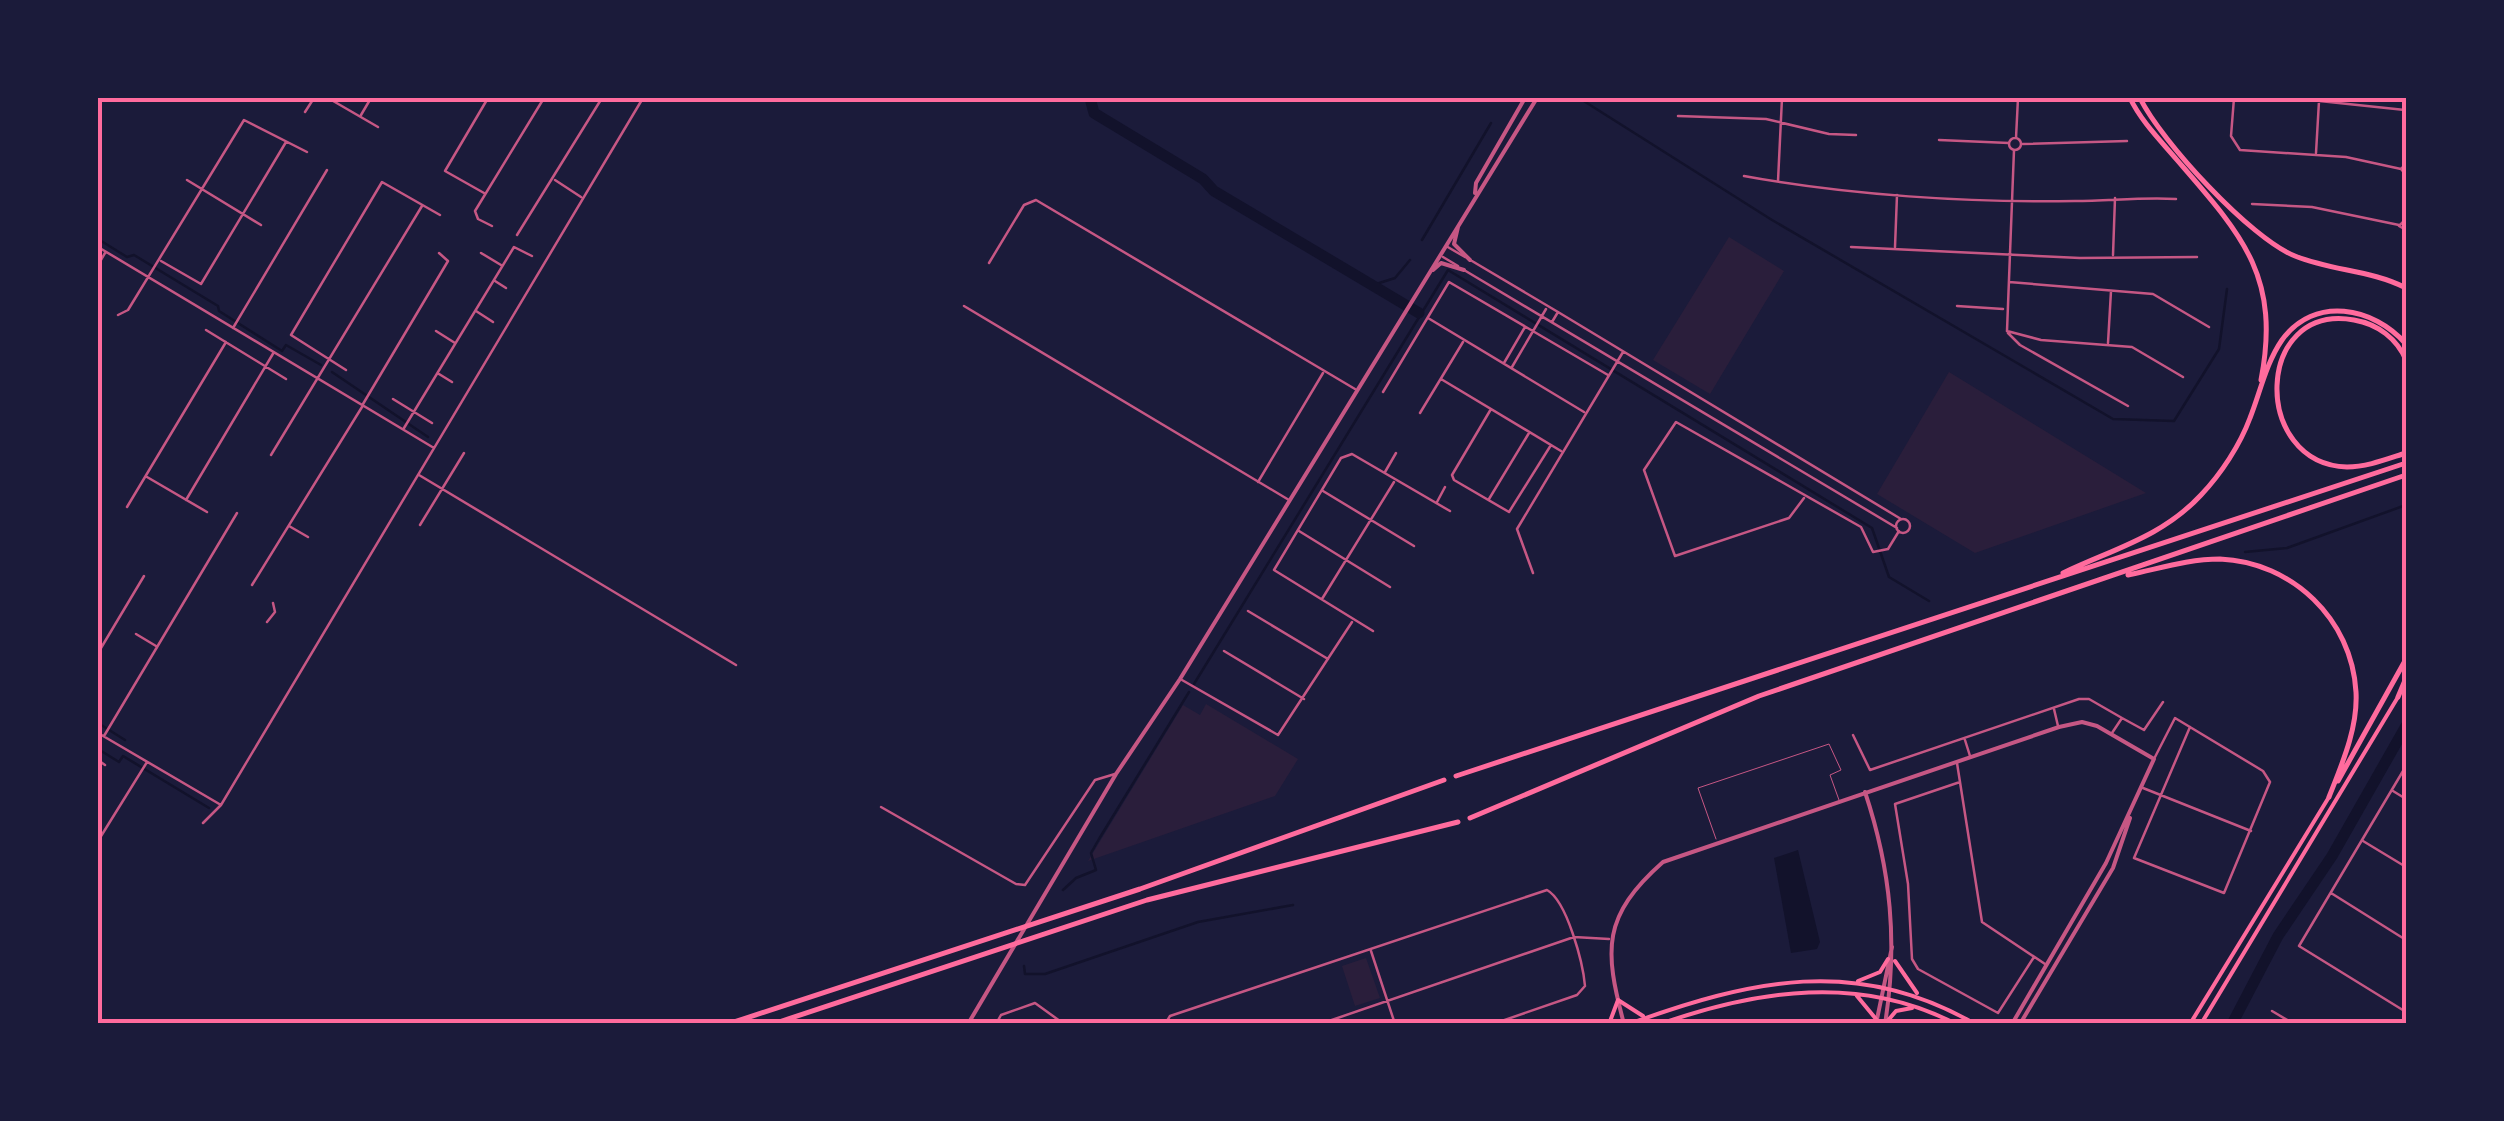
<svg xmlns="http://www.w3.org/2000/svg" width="2504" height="1121" font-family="Manrope,sans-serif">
	<rect width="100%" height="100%" fill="#1b1b3a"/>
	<path fill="#2a1e3b" d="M1729,237l55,34 -74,123 -57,-34z
		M1949,372l197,121 -171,60 -98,-59z
		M1206,704l92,55 -23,37 -187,65 95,-156 17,10z
		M1366,958l14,40 -25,8 -13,-40z"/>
	<path fill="#12122b" d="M1798,850l22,92 -3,7 -26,4 -17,-95z"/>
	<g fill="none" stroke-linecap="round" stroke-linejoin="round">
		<path stroke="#12122b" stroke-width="2.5" d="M1579,98l193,122 341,199 61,2 45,-72 8,-60
			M98,239l29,18 7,-2 84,51 1,5 63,40 4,-6 35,20
			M1422,240l69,-117
			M1373,285l22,-7 15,-18
			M332,372l96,65
			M2245,552l42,-4 119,-43
			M1194,684l254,-414 424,258 17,49 40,24
			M98,723l27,17
			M98,749l21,13 4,-6 86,52
			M1063,890l13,-12 20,-8 -5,-17 8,-14 90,-147
			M1024,966l1,8h20l153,-52 95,-17"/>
		<path stroke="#12122b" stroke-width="11" d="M1090,98l4,15 109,66 11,12 205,122
			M2232,1024l46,-88 54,-80 74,-130"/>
		<path stroke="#c65784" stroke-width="1" d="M1716,839l-18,-51 131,-44 12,26 -11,5 9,25"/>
		<path stroke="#c65784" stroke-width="2.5" d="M328,98l50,29
			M2234,98l-3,38 9,14 106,7 55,12
			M2291,98l114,12
			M305,112l9,-14
			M361,115l10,-17
			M1678,116l88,3 63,15 27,1
			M2009 144a6 6 0 1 1 12 0a6 6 0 1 1-12 0Z
			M2016,138l2,-40
			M1939,140l70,3
			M2021,144l106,-3
			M2316,153l3,-52
			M2406,164l-5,5 5,6
			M1744,176c103,19 226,27 331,25 34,0 66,-4 101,-2
			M187,180l74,45
			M555,180l26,17
			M1778,181l4,-83
			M484,193l-39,-22 43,-73
			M2252,204l60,3 87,18
			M2405,220l1,-41
			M2405,220l-6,6 7,4
			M492,226l-14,-7 -3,-8 69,-113
			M2404,231l2,22
			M517,235l85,-137
			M1446,246l19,11
			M98,247l336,201
			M1851,247l229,11 117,-1
			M1895,247l2,-52
			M481,253l20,12
			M2113,255l2,-57
			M1443,257l15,9
			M161,261l40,23 85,-142
			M1472,261l86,51 -6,10
			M989,263l35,-58 12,-5 319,189
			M98,265l7,-12
			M1464,270l433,258
			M495,281l11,7
			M2009,282l144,12 56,33
			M964,306l325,194
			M1957,306l46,3
			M476,311l17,11
			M1558,312l343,207
			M118,315l10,-5 116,-190 63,32
			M1428,318l156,94
			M233,328l94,-158
			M206,330l80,49
			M436,331l19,12
			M2007,331l34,9 91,7 51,30
			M2007,331l7,-181
			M2008,333l12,12 108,61
			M2108,343l3,-52
			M1504,363l21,-36
			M1512,367l34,-58
			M346,370l-55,-35 91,-153 58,33
			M439,374l13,8
			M1441,379l120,72
			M1383,392l66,-110 159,93
			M393,399l39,24
			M363,404l85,-143 -9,-8
			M1491,409l-39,66 2,5 55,32 42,-67
			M1420,413l43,-71
			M404,428l110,-181 18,9
			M271,455l151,-249
			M1385,472l11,-19
			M419,475l317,190
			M147,477l60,35
			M1258,482l65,-109
			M1323,491l91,55
			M1804,498l-15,20 -114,38 -31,-86 32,-48 185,105 12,25 15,-3 11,-18
			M1489,499l40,-66
			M186,500l88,-148
			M1437,502l8,-15
			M127,507l99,-165
			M1896 526a7 7 0 1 1 14 0a7 7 0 1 1-14 0Z
			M420,525l44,-72
			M289,526l19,11
			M1299,531l91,56
			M1533,573l-16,-44 106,-177
			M252,585l110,-178
			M1322,599l72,-117
			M1248,611l80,48
			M267,622l8,-10 -2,-9
			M1373,631l-99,-61 67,-112 11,-4 98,57
			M136,634l20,12
			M1224,651l80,48
			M98,653l46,-77
			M1182,680l96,55 74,-113
			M2054,709l4,17
			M98,733l123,72
			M2112,733l10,-15 22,12 19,-28
			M1853,735l17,35 209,-71h10l33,19
			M104,736l133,-223
			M1965,740l5,16
			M2155,757l20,-39 88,53 7,11 -46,111 -90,-35 56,-131
			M98,760l7,5
			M1957,763l25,159 63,42
			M2406,766l-107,180 107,66
			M1960,782l-65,22 13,80 4,75 6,10 80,44 36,-56
			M2143,788l108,43
			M2393,791l13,8
			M881,807l135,77 9,1 70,-105 20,-6
			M203,823l18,-18 422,-707
			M98,841l49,-79
			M2363,841l43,26
			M2331,893l75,47
			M1371,951l24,73
			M2272,1011l22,13
			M996,1024l5,-9 34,-12 29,21
			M1165,1024l5,-8 377,-126c20,11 36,73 38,96l-8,9 -84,29
			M1320,1024l254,-87 35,2"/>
		<path stroke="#c65784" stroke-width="4" d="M1475,193l1,-10 49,-85
			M1458,227l-4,17 16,16
			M1433,270l8,-7 23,7
			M1865,792c26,78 33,152 20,232
			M968,1024l148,-250 64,-95 357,-581
			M1624,1024c-20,-75 -22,-108 39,-162l396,-135 23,-5 15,4 57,33 -48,104 -94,161
			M1876,1024l16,-77
			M2020,1024l93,-156 17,-50"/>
		<path stroke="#ff6b9d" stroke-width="4" d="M1895,961l22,32
			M1858,981l22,-9 8,-13
			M1857,996l19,23
			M1609,1024l9,-24 25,16
			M1629,1024c121,-44 228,-69 346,0
			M1660,1024c98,-34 200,-50 296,0
			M1885,1024l11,-13 16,-3
			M2190,1024l139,-227
			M2201,1024l197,-327"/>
		<path stroke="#ff6b9d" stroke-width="5" d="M2130,98c11,23 30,42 47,62 65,75 104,116 84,220
			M2140,98c21,43 111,141 155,158 37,15 76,14 111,32
			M2406,360c-9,-21 -28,-36 -52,-40 -100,-18 -103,144 -7,147 20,0 40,-8 59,-14
			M2063,573c50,-24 99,-36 138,-78 20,-21 39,-50 49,-77 10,-25 16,-55 32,-78 32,-45 92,-33 124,4
			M2128,575c30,-6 60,-16 92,-16 72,3 132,60 136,133 2,36 -14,72 -27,105
			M2398,697l8,-19
			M1456,776l950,-313
			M2338,781l68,-122
			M1470,818l289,-122 647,-221
			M728,1024l412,-135 304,-109
			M773,1024l374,-124 311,-78"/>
	</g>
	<rect width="2504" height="1121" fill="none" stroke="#1b1b3a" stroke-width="200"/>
	<rect x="100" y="100" width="2304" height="921" fill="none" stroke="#ff6b9d" stroke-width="4"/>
</svg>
